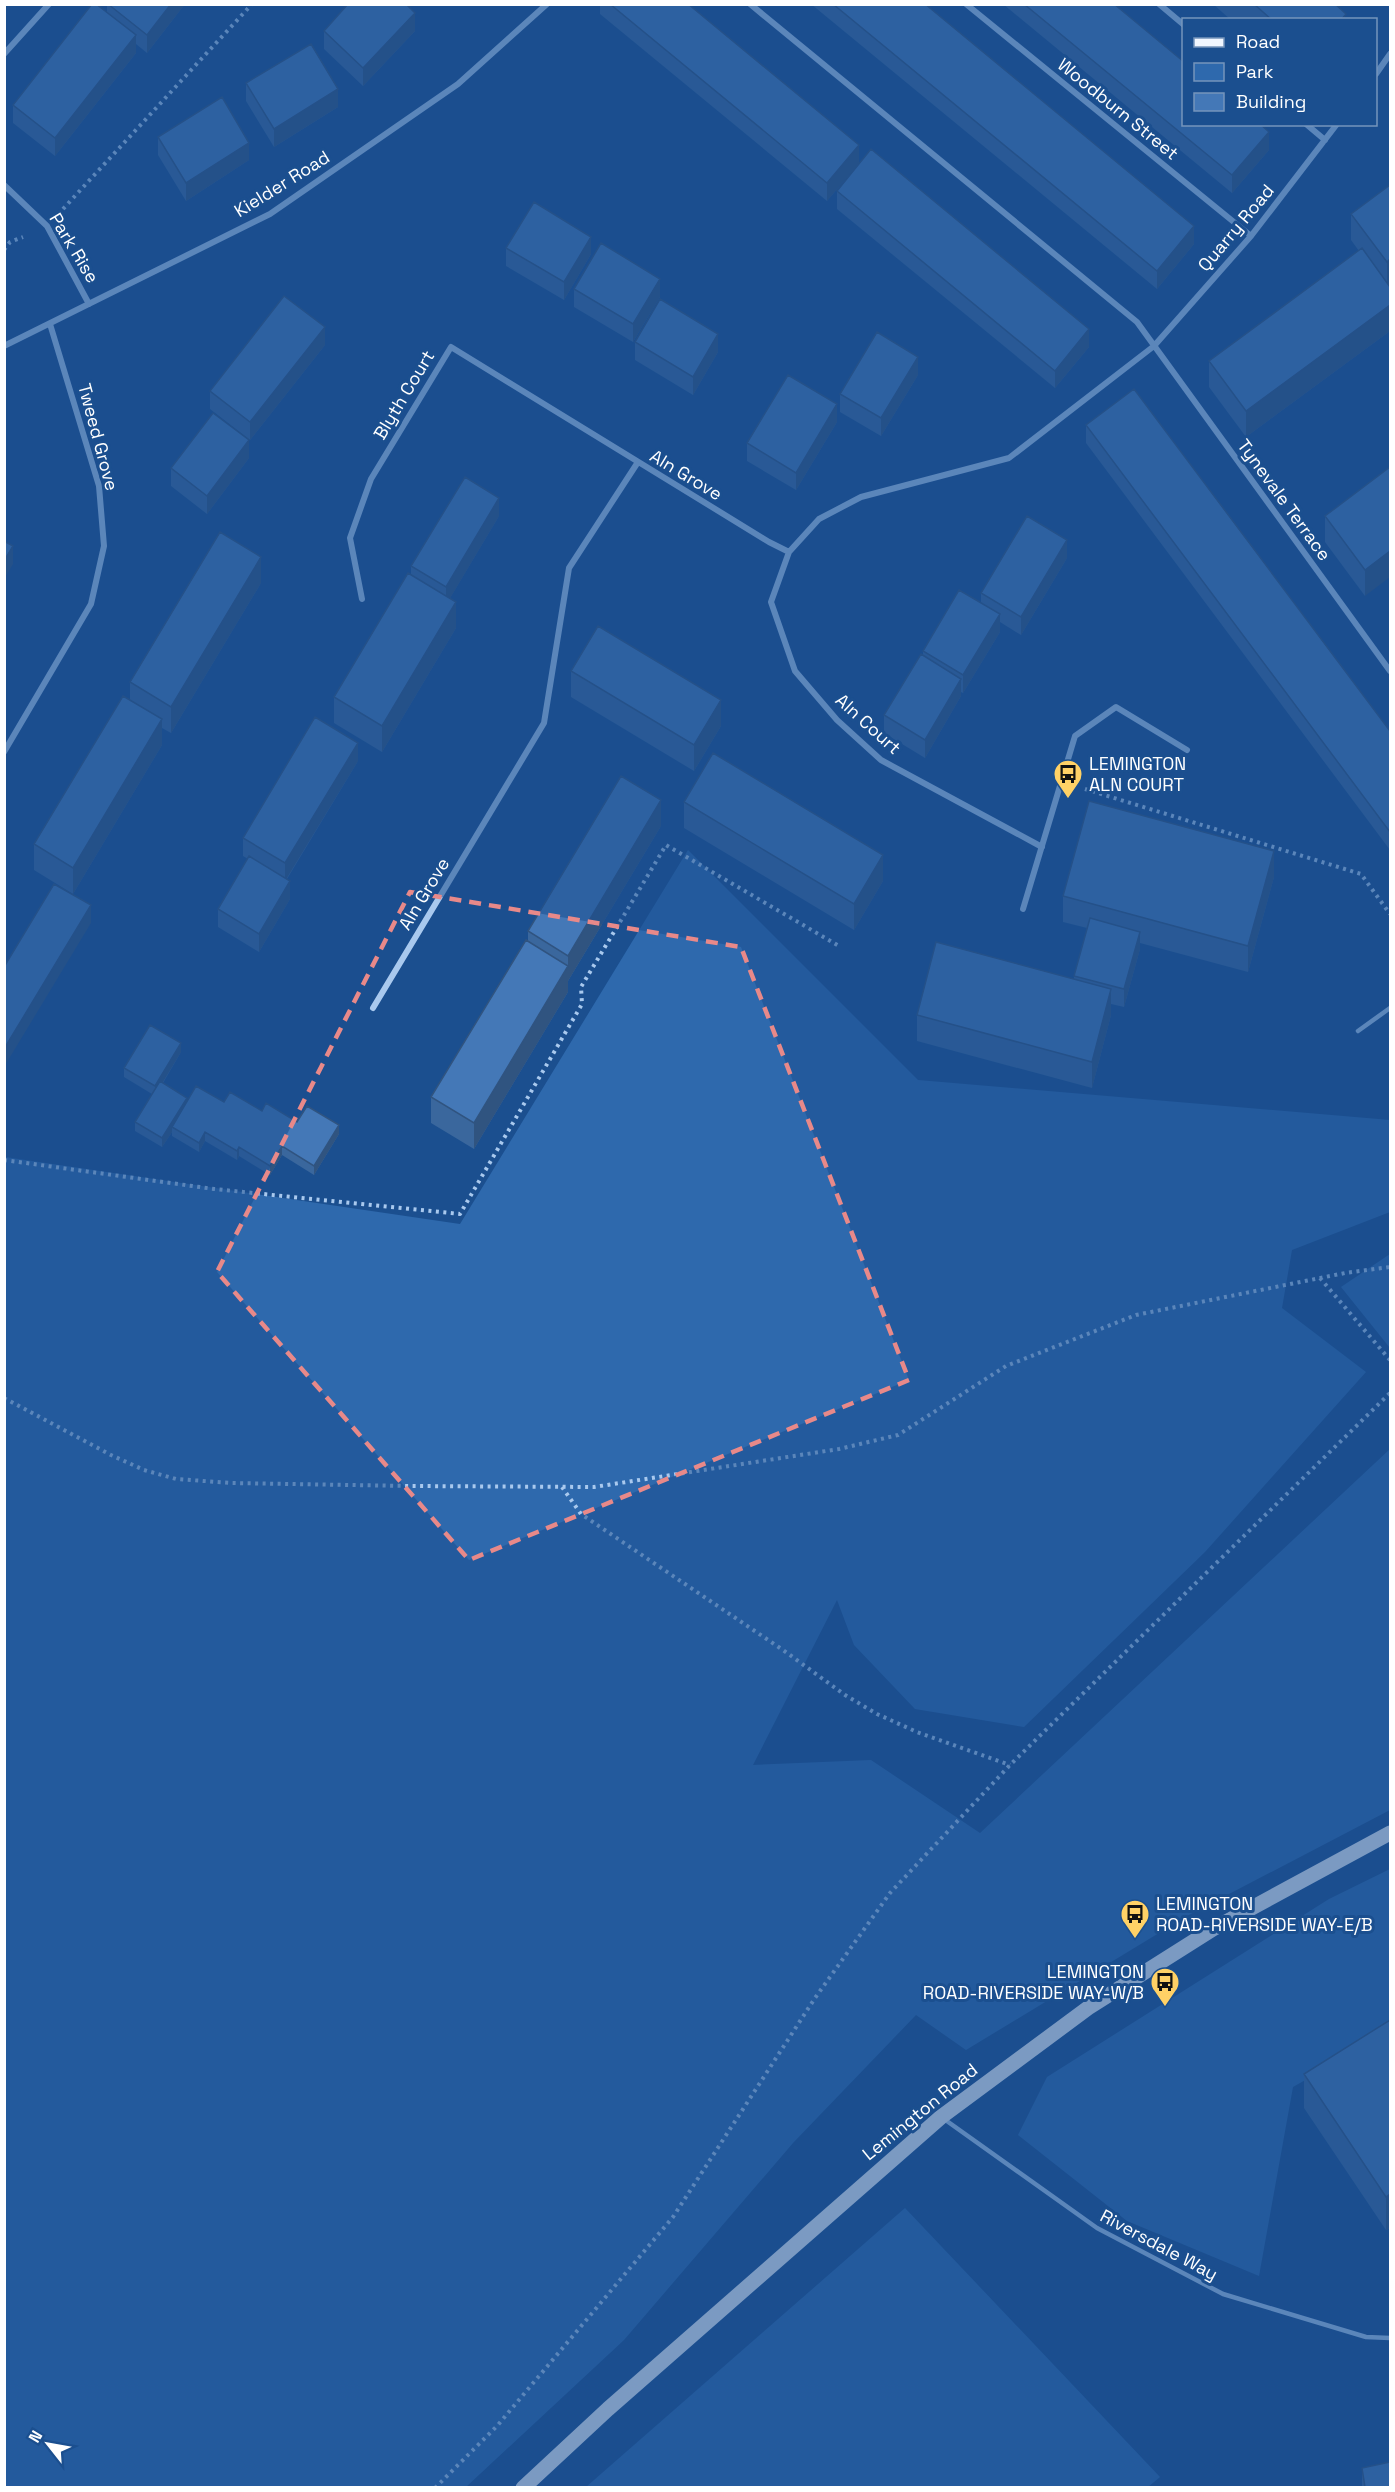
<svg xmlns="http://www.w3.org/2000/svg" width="1395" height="2492" font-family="'Space Grotesk',sans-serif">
	<rect width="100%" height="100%" fill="#1b4f8f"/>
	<path fill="#2e69ad" d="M688,850l230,230 472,40v92l-98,38 -10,58 84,64 -161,180 -181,175 -109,-18 -61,-64 -17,-45 -84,165 118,-5 109,73 410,-384v361l-203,106 -221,134 -50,-35 -123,128 -169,197 -158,147h-461v-1330l455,67z
		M1390,1254v94l-49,-61z
		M1390,1869v163l-97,55 -34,189 -132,-55 -109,-86 29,-58 282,-178z
		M905,2208l255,269 -12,10h-562z"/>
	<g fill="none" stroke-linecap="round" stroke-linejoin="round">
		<path stroke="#a9c9ee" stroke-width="4" stroke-dasharray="3 4.5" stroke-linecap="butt" d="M63,209l189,-205
			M4,250l6,-8 13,-5
			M1085,789l276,85 29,40
			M4,1160l210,29 246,25 122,-210 -1,-17 85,-142 173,101
			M1320,1278l70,82
			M4,1398l107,57 33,15 32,9 56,4 178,3 184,1 245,-38 59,-14 108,-69 130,-51 209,-42 45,-6
			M562,1487l19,27 202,136 62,45 32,19 40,18 93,33
			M435,2488l62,-62 176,-209 142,-219 75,-105 120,-128 380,-372"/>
		<path stroke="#a9c9ee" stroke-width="4.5" d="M1358,1031l32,-23
			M944,2119l153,109 126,66 143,43 24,1"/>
		<path stroke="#a9c9ee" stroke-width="6" d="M750,4l387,318 253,349
			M966,4l285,232
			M1159,4l25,21
			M4,54l45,-50
			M1376,74l14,-20
			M1306,124l19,16
			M4,185l43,41 42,78
			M4,346l266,-132 188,-130 89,-80
			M789,552l-18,50 24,69 42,49 44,40 161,87
			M362,599l-12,-61 21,-59 80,-132 318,195 20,10 30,-33 42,-22 148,-39 145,-112 97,-110 86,-112
			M4,752l87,-148 13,-58 -5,-60 -49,-162
			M1023,909l52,-173 41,-29 71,43
			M373,1008l171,-285 25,-155 69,-106"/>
		<path stroke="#f0f6ff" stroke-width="15" d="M523,2488l85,-79 333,-292 147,-109 125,-79 177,-96"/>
	</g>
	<path fill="#3a679d" d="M107,4h78l-38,49 -11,-9v9l-81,103 -42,-33v-18l94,-92z
		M600,4h88l171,159 -32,38 -227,-187z
		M811,4h114l269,240 -37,45z
		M1003,4h111l155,146 -37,43z
		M1213,4h122l11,16h-115z
		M324,31h91l-52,55 -39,-37z
		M246,83l92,24 -64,40 -28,-46z
		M158,137l91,23 -63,41 -28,-46z
		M1390,185v146l-144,106 -37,-50v-26l150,-110 -8,-11v-26z
		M837,191l252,156 -34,41 -218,-179z
		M506,248l85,6 -27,46 -58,-34z
		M574,289l86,8 -27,45 -59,-35z
		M635,342l83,10 -25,43 -58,-35z
		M325,345l-75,95 -40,-31v-18z
		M918,375l-37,61 -41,-24v-18z
		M837,422l-41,68 -49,-29v-18z
		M1086,425l304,306v119l-304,-407z
		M249,458l-42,56 -36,-28v-18z
		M1390,467l-25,129 -40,-54v-26z
		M499,516l-49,82 6,30 -74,124 -48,-29v-26l77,-122v-9z
		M1067,558l-46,77 -21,-13v10l-37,61 -2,-1v4l-36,62 -41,-25v-18l39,-60v-4l58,-48v-10z
		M261,583l-90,150 -9,-5v17l-89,149 -39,-24v-26l96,-144v-18z
		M571,671l150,55 -27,45 -123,-74z
		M358,761l-71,118 3,20 -31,53 -41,-25v-18l30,-50 -5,-3v-18z
		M684,802l199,79 -29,49 -170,-102z
		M661,826l-93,155v11l-94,157 -43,-26v-26l97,-156v-10z
		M1274,877l-26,95 -108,-29v6l-16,58 -13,-3v11l-19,73 -175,-47v-26l157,-36v-3l13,-48 -24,-6v-26z
		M181,1052l-18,31 24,19h37l38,9 77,23 -25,41 -32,-20 -12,20 -31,-19 -2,4 -32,-19 -6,11 -27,-16v-4l-10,15 -27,-16v-9l17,-28 -28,-17v-9z
		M1390,2020v208l-4,2 -82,-122v-34z
		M1362,2468l28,19h-28z"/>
	<path fill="#305480" d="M171,4h14l-38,49v-18z
		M415,13v18l-52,55v-18z
		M136,35v18l-81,103v-18z
		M338,89v18l-64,40v-18z
		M1269,132v18l-37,43v-18z
		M249,143v17l-63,41v-18z
		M859,145v18l-32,38v-18z
		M1194,226v18l-37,45v-18z
		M591,237v17l-27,46v-18z
		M1390,259v27l-3,2v-26z
		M660,279v18l-27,45v-18z
		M1390,305v26l-144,106v-26z
		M325,327v18l-75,95v-18z
		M1089,329v18l-34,41v-17z
		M718,334v18l-25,43v-18z
		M918,357v18l-37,61v-18z
		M837,404v18l-41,68v-17z
		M249,440v18l-42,56v-18z
		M499,498v18l-53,89v-18z
		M1067,540v18l-46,77v-18z
		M13,546v18l-9,15v-18z
		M1390,551v26l-25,19v-26z
		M261,557v26l-90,150v-26z
		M456,602v26l-74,124v-26z
		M1000,614v18l-37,61v-18z
		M961,679v17l-36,62v-18z
		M721,700v26l-27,45v-26z
		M162,719v26l-89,149v-26z
		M358,743v18l-73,120v-18z
		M661,800v26l-93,155v11l-94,157v-26l94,-157v-10z
		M1274,851v26l-26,95v-26z
		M883,855v26l-29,49v-26z
		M290,881v18l-31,53v-18z
		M91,905v18l-87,144v-18z
		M1140,932v17l-16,58v-18z
		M1111,989v26l-19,73v-26z
		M181,1043v9l-26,43v-9z
		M187,1098v9l-15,20v5l-10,15v-9z
		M339,1125v9l-25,41v-9z
		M205,1132v9l-6,11v-9z
		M282,1146v9l-12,20v-9z
		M239,1147v9l-2,4v-9z
		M1390,2194v34l-4,2v-33z"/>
	<path fill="#4478b7" stroke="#305480" stroke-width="1.5" d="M92,4h4l40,31 -81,103 -42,-33z
		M108,4h63l-24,31z
		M348,4h58l9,9 -52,55 -39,-37z
		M610,4h78l171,141 -32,38z
		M833,4h92l269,222 -37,45z
		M1024,4h90l70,58v62h76l9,8 -37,43z
		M1254,4h81l11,10 -5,6h-69z
		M311,44l27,45 -64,40 -28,-46z
		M222,97l27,46 -63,40 -28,-46z
		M871,149l218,180 -34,42 -218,-180z
		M1390,185v74l-3,3 -36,-48z
		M534,202l57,35 -27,45 -58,-34z
		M601,243l59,36 -27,45 -59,-35z
		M1362,248l28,39v18l-144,106 -37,-50z
		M284,296l41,31 -75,95 -40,-31z
		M660,299l58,35 -25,43 -58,-35z
		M877,332l41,25 -37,61 -41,-24z
		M788,375l49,29 -41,69 -49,-30z
		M1134,389l256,342v101l-304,-407z
		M213,413l36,27 -42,56 -36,-28z
		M1390,467v84l-25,19 -40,-54z
		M465,477l34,21 -53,89 -35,-21z
		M1027,516l40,24 -46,77 -40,-24z
		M220,532l41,25 -90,150 -41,-25z
		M4,541l9,5 -9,15z
		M408,573l48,29 -74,124 -48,-29z
		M959,590l41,24 -37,61 -40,-24z
		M598,626l123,74 -27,45 -123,-74z
		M921,654l40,25 -36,61 -41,-25z
		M123,696l39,23 -89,149 -39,-24z
		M315,717l43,26 -73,120 -42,-25z
		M713,753l170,102 -29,49 -170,-102z
		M621,776l40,24 -93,156 -40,-25z
		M1089,801l185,50 -26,95 -185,-50z
		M249,856l41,25 -31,53 -41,-25z
		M54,884l37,21 -87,144v-82z
		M1090,918l50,14 -16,57 -50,-13z
		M526,940l42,26 -94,157 -43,-26z
		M936,942l175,47 -19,73 -175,-47z
		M150,1025l31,18 -26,43 -31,-18z
		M160,1081l27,17 -25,40 -27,-16z
		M196,1086l28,16 6,-10 32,19 4,-8 31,19 10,-16 32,19 -25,41 -32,-20 -12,20 -31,-19 -2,4 -32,-19 -6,11 -27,-16z
		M1390,2020v174l-4,3 -82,-123z
		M1390,2462v25h-25l-3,-19z"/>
	<path d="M0 0H1395V2492H0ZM410,892l331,55 168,433 -440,180 -252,-288z" fill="#1b4f8f" fill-opacity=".55" fill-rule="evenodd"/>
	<path fill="none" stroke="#e88989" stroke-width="4.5" stroke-dasharray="12 8" stroke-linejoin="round" d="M410,892l331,55 168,433 -440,180 -252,-288z"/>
	<defs>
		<g id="bus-pin" transform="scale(1.5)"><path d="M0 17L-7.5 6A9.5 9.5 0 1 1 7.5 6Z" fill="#ffd166" stroke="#1b4f8f"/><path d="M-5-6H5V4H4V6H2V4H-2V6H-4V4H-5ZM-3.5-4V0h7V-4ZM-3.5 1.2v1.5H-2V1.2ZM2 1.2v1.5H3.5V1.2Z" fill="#111"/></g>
	</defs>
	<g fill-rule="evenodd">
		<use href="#bus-pin" x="1068" y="774"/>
		<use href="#bus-pin" x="1135" y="1914"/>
		<use href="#bus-pin" x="1165" y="1982"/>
	</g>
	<g text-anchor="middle" stroke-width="6" stroke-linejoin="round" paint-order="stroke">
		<g font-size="18" fill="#fff" stroke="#1b4f8f">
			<text transform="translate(1118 109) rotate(39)" y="6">Woodburn Street</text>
			<text transform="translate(282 184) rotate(-32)" y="6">Kielder Road</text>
			<text transform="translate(1236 228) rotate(-50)" y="6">Quarry Road</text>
			<text transform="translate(74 248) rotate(59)" y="6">Park Rise</text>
			<text transform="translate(404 395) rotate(-59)" y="6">Blyth Court</text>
			<text transform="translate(98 437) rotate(75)" y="6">Tweed Grove</text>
			<text transform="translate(686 475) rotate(31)" y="6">Aln Grove</text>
			<text transform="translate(1284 500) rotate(54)" y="6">Tynevale Terrace</text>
			<text transform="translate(868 724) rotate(42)" y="6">Aln Court</text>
			<text transform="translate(424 894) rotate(-59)" y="6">Aln Grove</text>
			<text transform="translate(920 2112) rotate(-39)" y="6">Lemington Road</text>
			<text transform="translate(1159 2245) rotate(28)" y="6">Riversdale Way</text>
		</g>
		<g font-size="18" fill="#fff" stroke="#1b4f8f" text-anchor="start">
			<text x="1089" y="770">LEMINGTON<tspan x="1089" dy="21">ALN COURT</tspan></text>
			<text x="1156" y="1910">LEMINGTON<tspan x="1156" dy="21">ROAD-RIVERSIDE WAY-E/B</tspan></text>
			<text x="1144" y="1978" text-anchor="end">LEMINGTON<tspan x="1144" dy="21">ROAD-RIVERSIDE WAY-W/B</tspan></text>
		</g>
	</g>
	<rect width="1395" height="2492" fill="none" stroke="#ffffff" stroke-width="12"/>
	<rect x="1182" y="18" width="195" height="108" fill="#1b4f8f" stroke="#7695bc" stroke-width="1.5"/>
	<rect x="1194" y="38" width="30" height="9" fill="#f0f6ff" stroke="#7695bc" stroke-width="1.5"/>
	<text x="1236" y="48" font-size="18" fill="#ffffff">Road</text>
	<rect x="1194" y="63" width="30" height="18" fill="#2e69ad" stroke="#7695bc" stroke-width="1.5"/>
	<text x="1236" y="78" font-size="18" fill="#ffffff">Park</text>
	<rect x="1194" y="93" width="30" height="18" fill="#4478b7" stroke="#7695bc" stroke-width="1.5"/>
	<text x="1236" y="108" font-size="18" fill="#ffffff">Building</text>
	<g transform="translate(48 2444) rotate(301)" stroke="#1b4f8f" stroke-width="4.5" paint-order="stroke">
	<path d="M0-4.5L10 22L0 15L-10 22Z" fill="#ffffff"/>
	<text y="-9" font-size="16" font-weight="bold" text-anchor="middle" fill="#ffffff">N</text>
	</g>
</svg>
